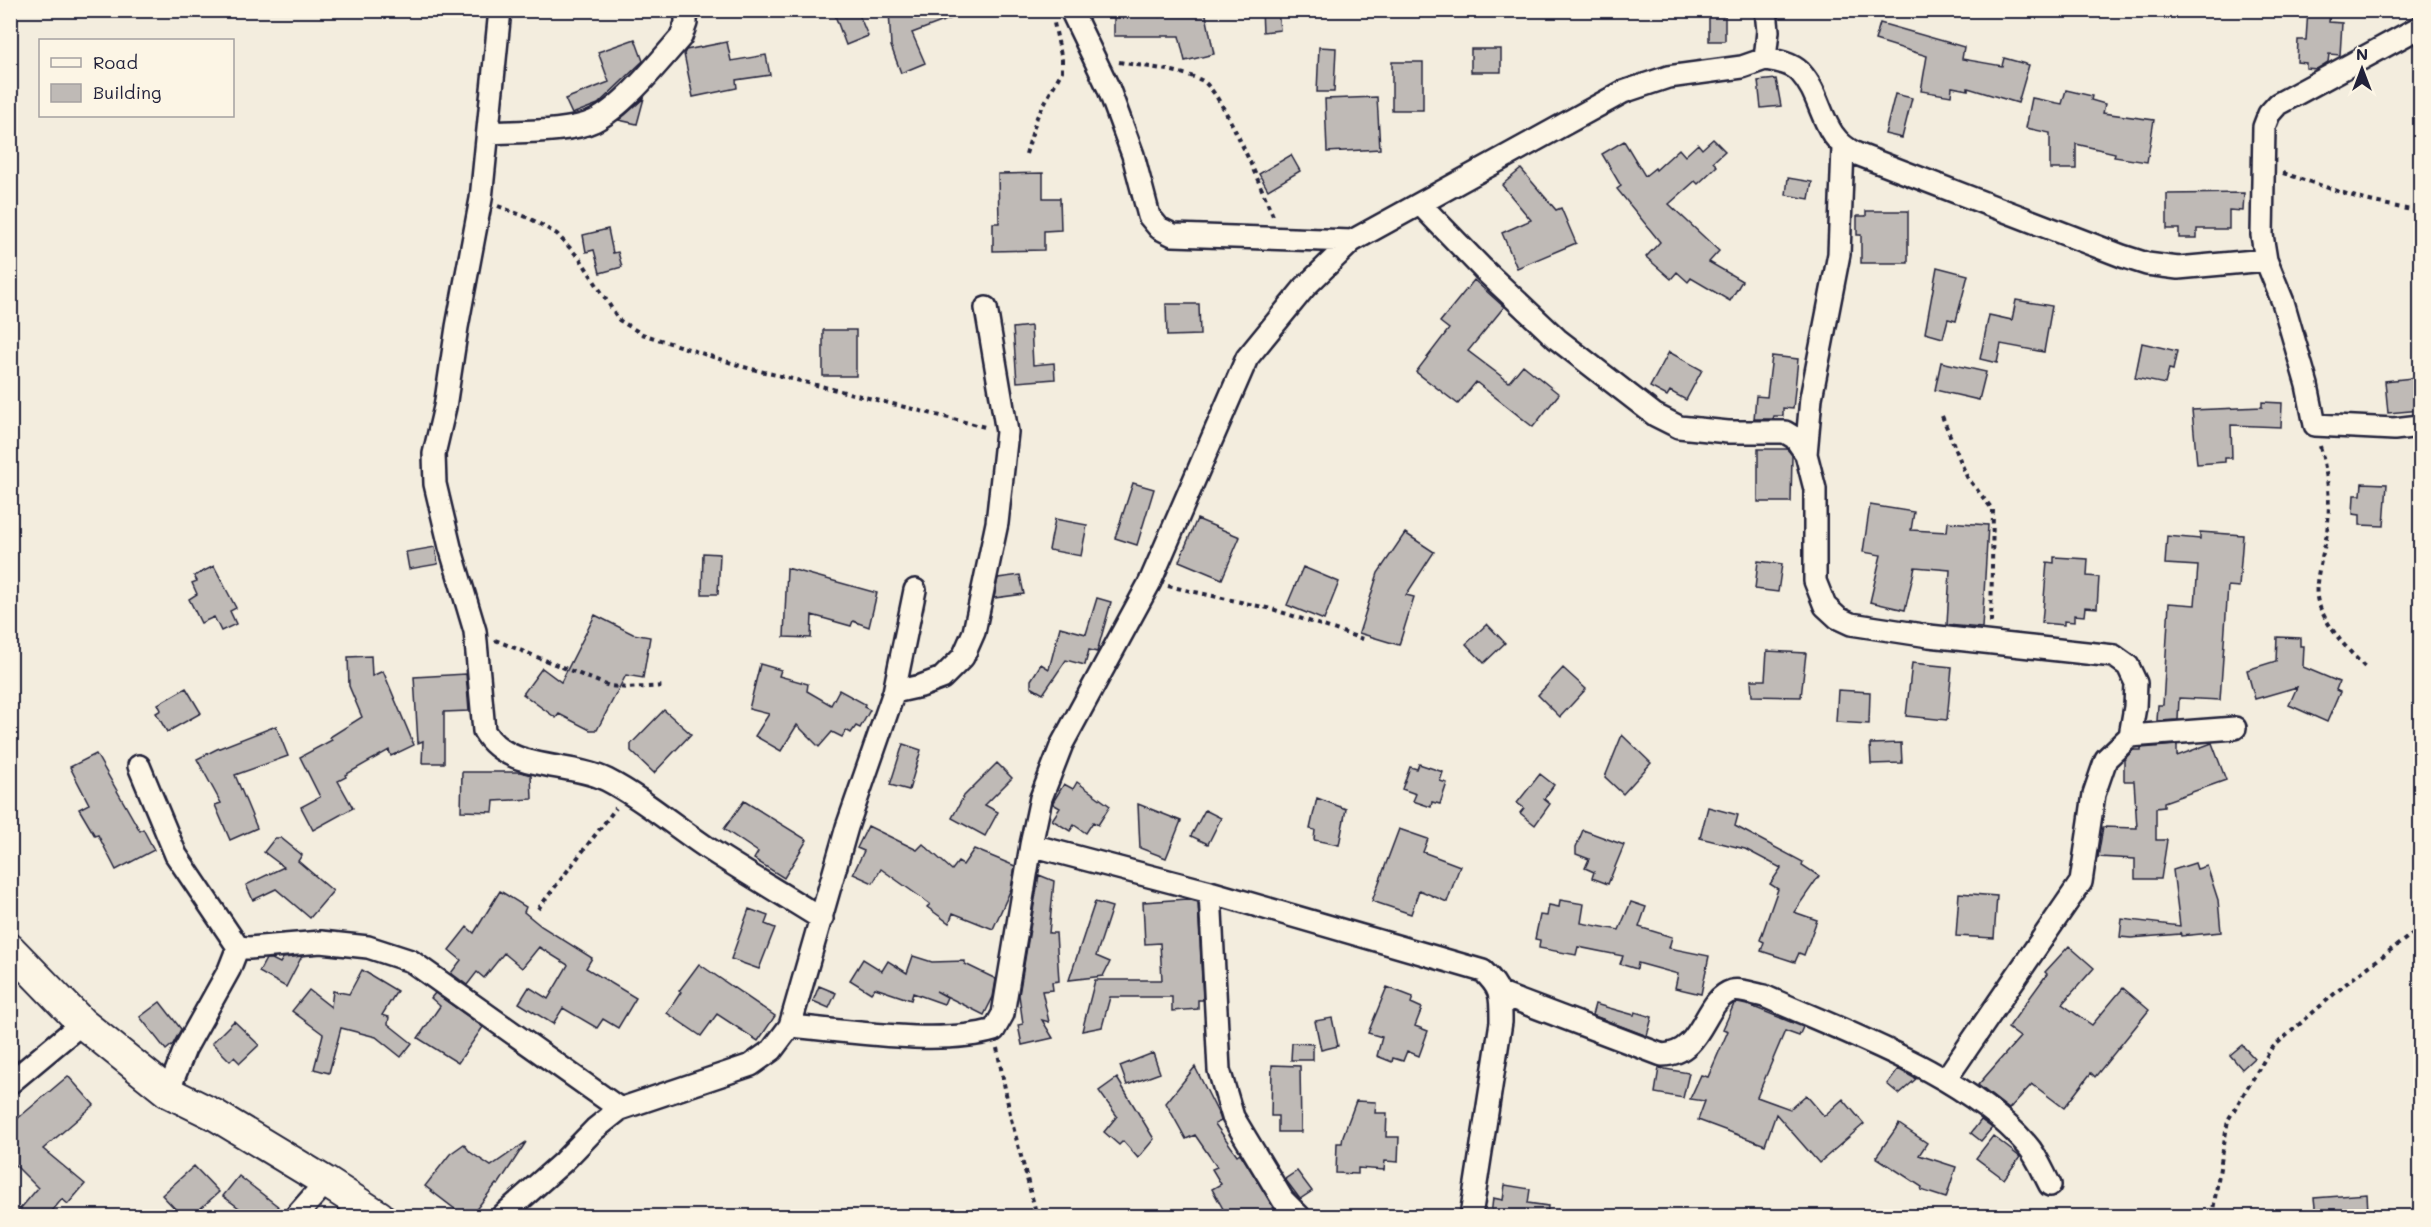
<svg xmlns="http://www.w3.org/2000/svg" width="2431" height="1227" font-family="Mali,sans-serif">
	<rect width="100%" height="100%" fill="#f3edde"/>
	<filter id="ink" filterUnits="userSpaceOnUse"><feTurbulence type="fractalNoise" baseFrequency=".0167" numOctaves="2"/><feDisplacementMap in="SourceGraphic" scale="12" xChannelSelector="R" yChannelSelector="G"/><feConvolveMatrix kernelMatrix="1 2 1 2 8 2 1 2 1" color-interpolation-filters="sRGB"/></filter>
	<g filter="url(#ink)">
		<path fill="#bfbab6" stroke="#22223b" stroke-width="1.5" d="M833,10h24l11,26 -22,9z
			M889,10h79v2l-56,21 13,30 -24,10 -10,-27z
			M1114,10h45v7l27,-7h19l9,44 -29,7 -6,-25h-65z
			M1262,10h16l2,20 -17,2z
			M1709,10h16v31h-16z
			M2308,10l22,2 -1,10 13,1 -2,32 -11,-1 -1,8 -11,7 -11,-1v-5l-9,-1 1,-22h8z
			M1880,23l84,24 -2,12 40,7 2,-8 25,7 -11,38 -50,-15v2l-16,-3 -1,9 -30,-5 6,-35 -52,-16z
			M635,39l8,22 -45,43 -26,10 -7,-15 44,-17 -11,-30z
			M727,42l4,19 35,-6 4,20 -34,5 1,8 -44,9 -9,-43 2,-4z
			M1319,47l17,1 -2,44h-17z
			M1471,49h30v23h-30z
			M1392,62h31v48h-31z
			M1776,79l5,27 -20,2 -3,-27z
			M2066,90l26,6 -1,4 14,4 -2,9 51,7 -7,42 -33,-5 1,-4 -39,-9v25h-26v-36l-24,-5 6,-30 30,6z
			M1895,94l17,4 -10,40 -17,-4z
			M1377,97l3,52 -53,3 -2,-53z
			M644,98l-7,26 -18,-4 6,-5z
			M1713,139l12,12 -12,11 4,4 -19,18 -3,-3 -26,23 50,47 -10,11 33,19 -12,20 -39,-23 -3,4 -11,-10 -6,7 -25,-22 14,-15 -43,-53 4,-3 -19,-32 22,-13 21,35 10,-8 1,2 23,-21 6,7 13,-12 4,5z
			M1291,155l9,16 -32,19 -9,-16z
			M1521,169l35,41 5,-2 15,35 -59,25 -15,-35 29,-13 -29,-35z
			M1043,173v25h17l1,32 -17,1v19l-51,1v-28h6l-1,-49z
			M1788,178l24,4 -3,17 -23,-4z
			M2244,193l-1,18 -14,-1v19h-32v9h-18v-9h-12v-35z
			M1866,211h42v52h-47v-28h-4v-19h9z
			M608,229l5,24 5,-1 4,15 -22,6 -6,-23 -8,2 -3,-17z
			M1937,267l31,8 -12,46 -8,-2 -5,19 -18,-5z
			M1474,280l30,27 -36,44 41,31 14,-17 36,29 -26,33 -57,-45 -18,22 -42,-32 33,-43 -9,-7z
			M2016,300l36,6 -8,46 -43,-8 -4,19 -17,-4 9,-44 23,5z
			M1166,304h33l1,31 -33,1z
			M1031,326l2,39 21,-2 1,16 -38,3 -4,-54z
			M823,330h33v46h-33z
			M2142,343l35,8 -4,19 -4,-1 -4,15 -30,-6z
			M1669,352l33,18 -16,30 -16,-9 -3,5 -17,-9z
			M1772,356l26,3 -5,50 -10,-1v8h-9l-1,3h-19l2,-23 11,1z
			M1941,362l45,10 -7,28 -44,-10z
			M2421,377v33l-33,3 -3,-32z
			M2262,402l20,1 -1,24 -50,-2 1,33h-7v4l-28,2 -5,-54 70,-3z
			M1758,449h29l5,6 -1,47h-33z
			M1133,483l21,6 -17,56 -22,-7z
			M2362,483l25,1 -3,42 -24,-1v-10l-7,-1 1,-19h7z
			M1870,505l44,7 -3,18 36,2 1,-10 40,3 -6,103 -35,-3 3,-55 -35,-3 -10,43 -35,-8 11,-47 -18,-3z
			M1055,519l32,6 -6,31 -32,-6z
			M1197,519l43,18 -18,42 -43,-18z
			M2200,532l43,3 -4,52 -11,-1 -8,114 -41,-2 -1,22 -21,1 1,-16h5l6,-102 26,2 3,-39 -33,-2 2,-28 33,3z
			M1405,533l29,19 -28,43 8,2 -15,48 -40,-12 19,-60z
			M435,547l3,17 -29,5 -3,-17z
			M703,553l17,1 -2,40h-16z
			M2054,557l34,2 -1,17 12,1 -2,31 -12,-1 -1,9 -10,-1v7l-10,-1v4l-22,-2 5,-61 7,1z
			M1758,561l24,3 -4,28 -23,-3z
			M214,566l22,42 -6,3 6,13 -15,7 -7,-14 -13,6 -12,-24 8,-5 -5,-11 5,-2 -3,-5z
			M1303,567l36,15 -15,38 -37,-15z
			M787,568l90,25 -8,34 -16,-6 -2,5 -39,-11 -1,23 -27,-1z
			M1020,575l4,19 -30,4 4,-20z
			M1097,598l14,4 -14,50 -8,-2 -4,15 -19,-5 -23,34 -12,-7v-7l10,-16 8,5 11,-42 26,7z
			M595,615l38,19 17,3 -7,41 -17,-3 -29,55h-7l-31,-16 -3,4 -33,-24 19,-26 19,14z
			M1487,624l18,19 -21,20 -18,-19z
			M2277,637l23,1v8h4l-1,21 36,15 -3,8 4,2 -13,30 -38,-17 8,-18 -42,12 -8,-29 29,-9z
			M1767,651l39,2 -5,44 -49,-1 -1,-16h14z
			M371,656l1,20 11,-5 31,74 -23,11 -2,-6 -44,25 1,2 -8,4 15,27 -40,22 -12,-23 19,-10 -20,-40 32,-17 -2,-3 32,-20 -13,-31 -1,-29z
			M1912,663l40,4 -5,53 -41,-4z
			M760,664l21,6 -2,6 29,8 -1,7 24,14 8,-15 26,14 -1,3 6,3 -10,18 -4,-2 -5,7 -5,-3 -4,7 -10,-5 -13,15 -22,-22 -16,26 -26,-15 14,-22 -20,-5z
			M1563,668l23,21 -26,28 -22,-22z
			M466,674l3,37 -25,1v51h-22l1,-22 -5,2 -4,-66z
			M186,688l15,25 -34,19 -11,-19 5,-3 -3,-6z
			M1838,690l32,2 -1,32 -33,-2z
			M664,710l27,24 -37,39 -23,-22v-7z
			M276,726l12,30 -53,19 22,53 -27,12 -15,-35 6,-2 -24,-44 20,-10z
			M1622,735l29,28 -28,31 -18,-17z
			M1901,743l1,20 -31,1 -1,-20z
			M2212,743l14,37 -62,22v5l-8,1v32h11l-6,39h-26v-20l-37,-2 5,-30 34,1 -3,-47h-10v-21l9,-10h8v-2l36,-3v11z
			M903,744l18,6 -12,40 -19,-5z
			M96,754l44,77 3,-2 11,21 -38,20 -18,-35 -3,1 -16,-27 10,-5 -19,-37z
			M997,763l15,15 -27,27 13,7 -13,24 -33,-18 12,-22z
			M1419,764l24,8 -3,9 7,2 -7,21 -8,-2 -1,5 -18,-6 3,-7 -14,-5 8,-22 7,2z
			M462,772h58l11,3 1,24 -38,2 -1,11 -32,-1z
			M1540,774l14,11 -10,14 6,5 -15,21 -15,-12 4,-5 -7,-5z
			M1077,782l33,24 -12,19 -5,-3 -7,11 -12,-8 -4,6 -18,-11 8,-12 -7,-4v-2l11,-18 9,5z
			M1317,798l29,11 -7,36 -25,-5 1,-10 -5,-1z
			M744,801l63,39 -23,38 -30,-19 4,-7 -34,-23z
			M1138,804l43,17 -15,37 -26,-10z
			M1708,807l30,8 -3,11 68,36 -1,3 17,11 -25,36 23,8 -13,35 -5,-2 -4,9 -34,-11 3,-9 -4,-2 18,-51 -8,-5 11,-16 -36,-19 -45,-11z
			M1205,810l16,8 -13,26 -17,-8z
			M868,826l49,24 6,-6 29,26 6,-8 5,3 11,-16 41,17 -4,23 -18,40 -40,-16 -4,10 -22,-16 3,-3 -49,-35 -8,14 -20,-9 11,-23 -7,-3z
			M1399,829l29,10 -5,13 37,14 -13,36 -28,-12 -8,24 -39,-13z
			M1583,830l41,15 -16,39 -16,-6 2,-6 -9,-4 4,-9 -13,-5v-7z
			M275,838h6l21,17 -4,6 35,30 -23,27 -34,-29 -23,11 -7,-15 38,-18 -20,-15z
			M2195,863l2,6 10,-3 11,34 3,32 -40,4 -1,-4v2l-49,4 -11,-1 2,-18 58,7 -7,-56z
			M1039,875l15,6 -5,52h7l3,48 -7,1 1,8 -11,1 7,31 -7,-2 11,18 -31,7 -4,-20 5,-1 -4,-29z
			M500,891l26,16 -2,5 17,14 51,32 -6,10 50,30 -18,30 -15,-9 -6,9 -34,-20 -10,16 -34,-21 10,-16 19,12 20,-34 -29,-18 -17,21 -18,-15 -20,25 -7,-6 -10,13 -16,-12 10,-13 -12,-10 18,-23 7,6z
			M1959,893l38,3 -3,42 -38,-2z
			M1187,899l11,3 5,98h-5v9l-26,2v-14h-62l-8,30 -20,4 13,-51h67l-2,-37 -15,1 -2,-42z
			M1560,900l24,4 -3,19 38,7 12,-28 15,5 -7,20 33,10 -3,11 40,8 -8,38 -26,-6 3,-14 -40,-11 -1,6 -17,-5 3,-8 -45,-9 -2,8 -37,-7 1,-8 -5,-1 5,-24 7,1 2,-11 10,2z
			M1095,902l17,5 -16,49 14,6 -7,14 -34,4z
			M749,909l19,7 -3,8 10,4 -16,41 -28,-10z
			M2069,946l25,22 -32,36 30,21 31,-37 26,22 -54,67 -4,-4 -27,35 -32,-24 -23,25 -31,-24 42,-48 -12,-9 39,-54 -2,-2z
			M302,956l-16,31 -27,-15 7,-13h6l8,4 3,-5z
			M913,956l19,6 33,-1v3l31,15 -3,18 -9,18 -48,-24 11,6 -3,7 -31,-11 -2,7 -36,-12 -4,5 -21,-13 13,-21 19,12 6,-10 19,12z
			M699,964l76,52 -17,25 -41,-27 -16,22 -34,-23 14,-21 -2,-1z
			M362,970l35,21 -15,24 7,2 -1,7 24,19 -11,14 -25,-20 -35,-9 -12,45 -15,-4 9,-35 -31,-23 17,-21 22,17 2,-16 16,3z
			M819,986l17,7 -7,15 -16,-7z
			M1387,987l26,10 -2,6 11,5 -7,18 13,5 -9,25 -12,-5 -4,10 -10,-3 -1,4 -15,-6 5,-19 -14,-4z
			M435,993l48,34 -25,36 -40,-25 22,-32 -9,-8z
			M160,1002l21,27 -8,15 -7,6 -26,-33z
			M1738,1003l13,3 52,21 -4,9 -14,-5 -28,66 33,12 16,-14 18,21 19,-17 21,25 -45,39 -43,-49 -11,31 -67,-25 7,-19 -15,-2 11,-24 7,2 20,-46 -5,-2 11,-25z
			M1595,1004l39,11 1,-3 17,5 -5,19 -55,-21z
			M1332,1018l6,28 -17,4 -6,-29z
			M234,1021l25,24 -19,18 -6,-6 -4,4 -18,-18z
			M1292,1043l21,1v16h-22z
			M2242,1045l12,13 -12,11 -12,-14z
			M1153,1053l7,20 -33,12 -7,-19z
			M1272,1065l28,1 1,66h-23v-16h-7z
			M1195,1067l25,50 1,4 -6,3 22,31 3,-2 37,59 -8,4h-42l-15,-27 9,-5 -9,-15 5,-2 -22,-32 -9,4 -20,-36z
			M1659,1068l30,5 -6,25 -28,-5z
			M1898,1069l18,10 -17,15 -12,-10z
			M68,1076l26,29 -51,44 42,35 -17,20 -6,-5 -14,17h-34l24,-28 -28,-28v-35z
			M1117,1078l37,61 -16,19 -15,-17 -4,4 -15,-13 13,-16 -18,-25z
			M1356,1101l20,1 -1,11h12l-1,24h13l-1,25 -13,-1 -1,9 -26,-2v6l-22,-1 1,-30h5l1,-7z
			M1981,1120l11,8 -11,13 -10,-8z
			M1899,1124l28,19 -8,12 37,12 -10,31 -25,-8 1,-3 -46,-30z
			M1993,1136l27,21 -16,22 -28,-21z
			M526,1142l-28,43 -2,-1 -25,32h-7l-39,-30 25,-32 14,-10 6,8 21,14z
			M194,1166l25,26 -27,24h-10l-20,-21z
			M1297,1171l15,20 -12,8 -15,-20z
			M239,1176l40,31 -8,9h-21l-27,-20z
			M1505,1185l25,4 -2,14 20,3 -1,10h-56l2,-18 10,2z
			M2367,1194l1,18 -52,3 -2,-17z"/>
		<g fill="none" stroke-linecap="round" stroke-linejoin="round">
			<g stroke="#22223b" stroke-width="26">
				<path id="street" d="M500,10l-19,189 -24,128 -12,80 -11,47 1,30 15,63 25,84 9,100c24,41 84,30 123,49 35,18 66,45 99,67 38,25 78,48 116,72
					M1071,10l37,77 25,68 16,61 10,12 14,7 179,6
					M2420,27l-142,77 -9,10 -5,13 -2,108 4,25 17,42 24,83 8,40 79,4 26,-3
					M1765,59c12,2 26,4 35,13 25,27 19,65 57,82l265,102 25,8 31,4 88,-8
					M488,133c29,-2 81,0 106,-12 29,-14 65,-59 87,-84l5,-14v-13
					M1420,204l63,65 74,70 98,76 24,12 49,5h57l10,6 11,16 9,35v92l10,25 13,12 13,6 78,12 185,20 14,10 8,17 -1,24 -5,29 -24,23 -12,35 -13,88 -135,197
					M1806,454l5,-56 28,-144 4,-106
					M894,692l27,-6 21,-8 21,-21 11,-25 23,-109 10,-91 -21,-124
					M2130,736l105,-8
					M139,766l37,89 62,92 11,1 72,-6 47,5 43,14 209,148
					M1031,845l179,47 273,79c19,18 18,25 18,51l-30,194
					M1210,892l9,178 14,47 50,83 16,16
					M1501,994l161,61c42,-1 41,-55 70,-64 8,-2 23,3 32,5 85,38 202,78 263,149 10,11 16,27 23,40
					M790,1026c57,5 151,20 204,4l9,-16 28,-169 10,-47 21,-54 88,-162 97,-224 58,-71 47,-46 271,-149 45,-15 74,-10 23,-8 3,-28 -2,-21
					M10,1083l72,-60
					M168,1092l17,-43 44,-79 9,-23
					M296,1216l30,-34
					M502,1216l61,-54 32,-33 25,-20 131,-44 21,-15 18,-24 57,-199 47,-135 21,-102"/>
			</g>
			<g stroke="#22223b" stroke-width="34">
				<path id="secondary" d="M10,949l72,74 86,69 47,23 111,67 53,34"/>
			</g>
			<path stroke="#22223b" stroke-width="4" stroke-dasharray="4.5 4.5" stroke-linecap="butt" d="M1119,62c27,5 57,7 82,18 21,9 62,113 73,138
				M1026,154l11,-37 25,-46v-11l-8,-37
				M2283,173l82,27 55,12
				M498,206l31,12 28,16 24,26 38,60 23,14 102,33 241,60
				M1942,416l25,61 26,33 -2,113
				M2320,446c8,30 11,55 7,86 -2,21 -16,53 -8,73 10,25 29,45 47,63
				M1168,586l104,23 94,31
				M495,640l114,46 18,2 38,-2
				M538,909l78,-101
				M997,1048l14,71 26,97
				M2212,1216l16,-96 43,-71 77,-67 72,-54"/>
			<use href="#street" stroke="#fcf5e5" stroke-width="21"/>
			<use href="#secondary" stroke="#fcf5e5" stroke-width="30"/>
		</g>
	</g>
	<rect width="2431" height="1227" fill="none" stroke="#fcf5e5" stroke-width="36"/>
	<rect x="18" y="18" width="2395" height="1191" fill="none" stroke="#22223b" stroke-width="2" filter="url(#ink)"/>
	<rect x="39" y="39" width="195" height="78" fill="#fcf5e5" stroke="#a5a1a1" stroke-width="1.5"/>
	<rect x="51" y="58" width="30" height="9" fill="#fcf5e5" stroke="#a5a1a1" stroke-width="1.5"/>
	<text x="93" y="69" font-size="18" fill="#22223b">Road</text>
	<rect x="51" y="84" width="30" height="18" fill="#bfbab6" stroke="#a5a1a1" stroke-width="1.5"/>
	<text x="93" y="99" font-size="18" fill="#22223b">Building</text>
	<g transform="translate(2362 69)" stroke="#fcf5e5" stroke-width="4.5" paint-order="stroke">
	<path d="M0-4.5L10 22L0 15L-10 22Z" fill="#22223b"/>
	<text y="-9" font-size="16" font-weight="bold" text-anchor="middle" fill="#22223b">N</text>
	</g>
</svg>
